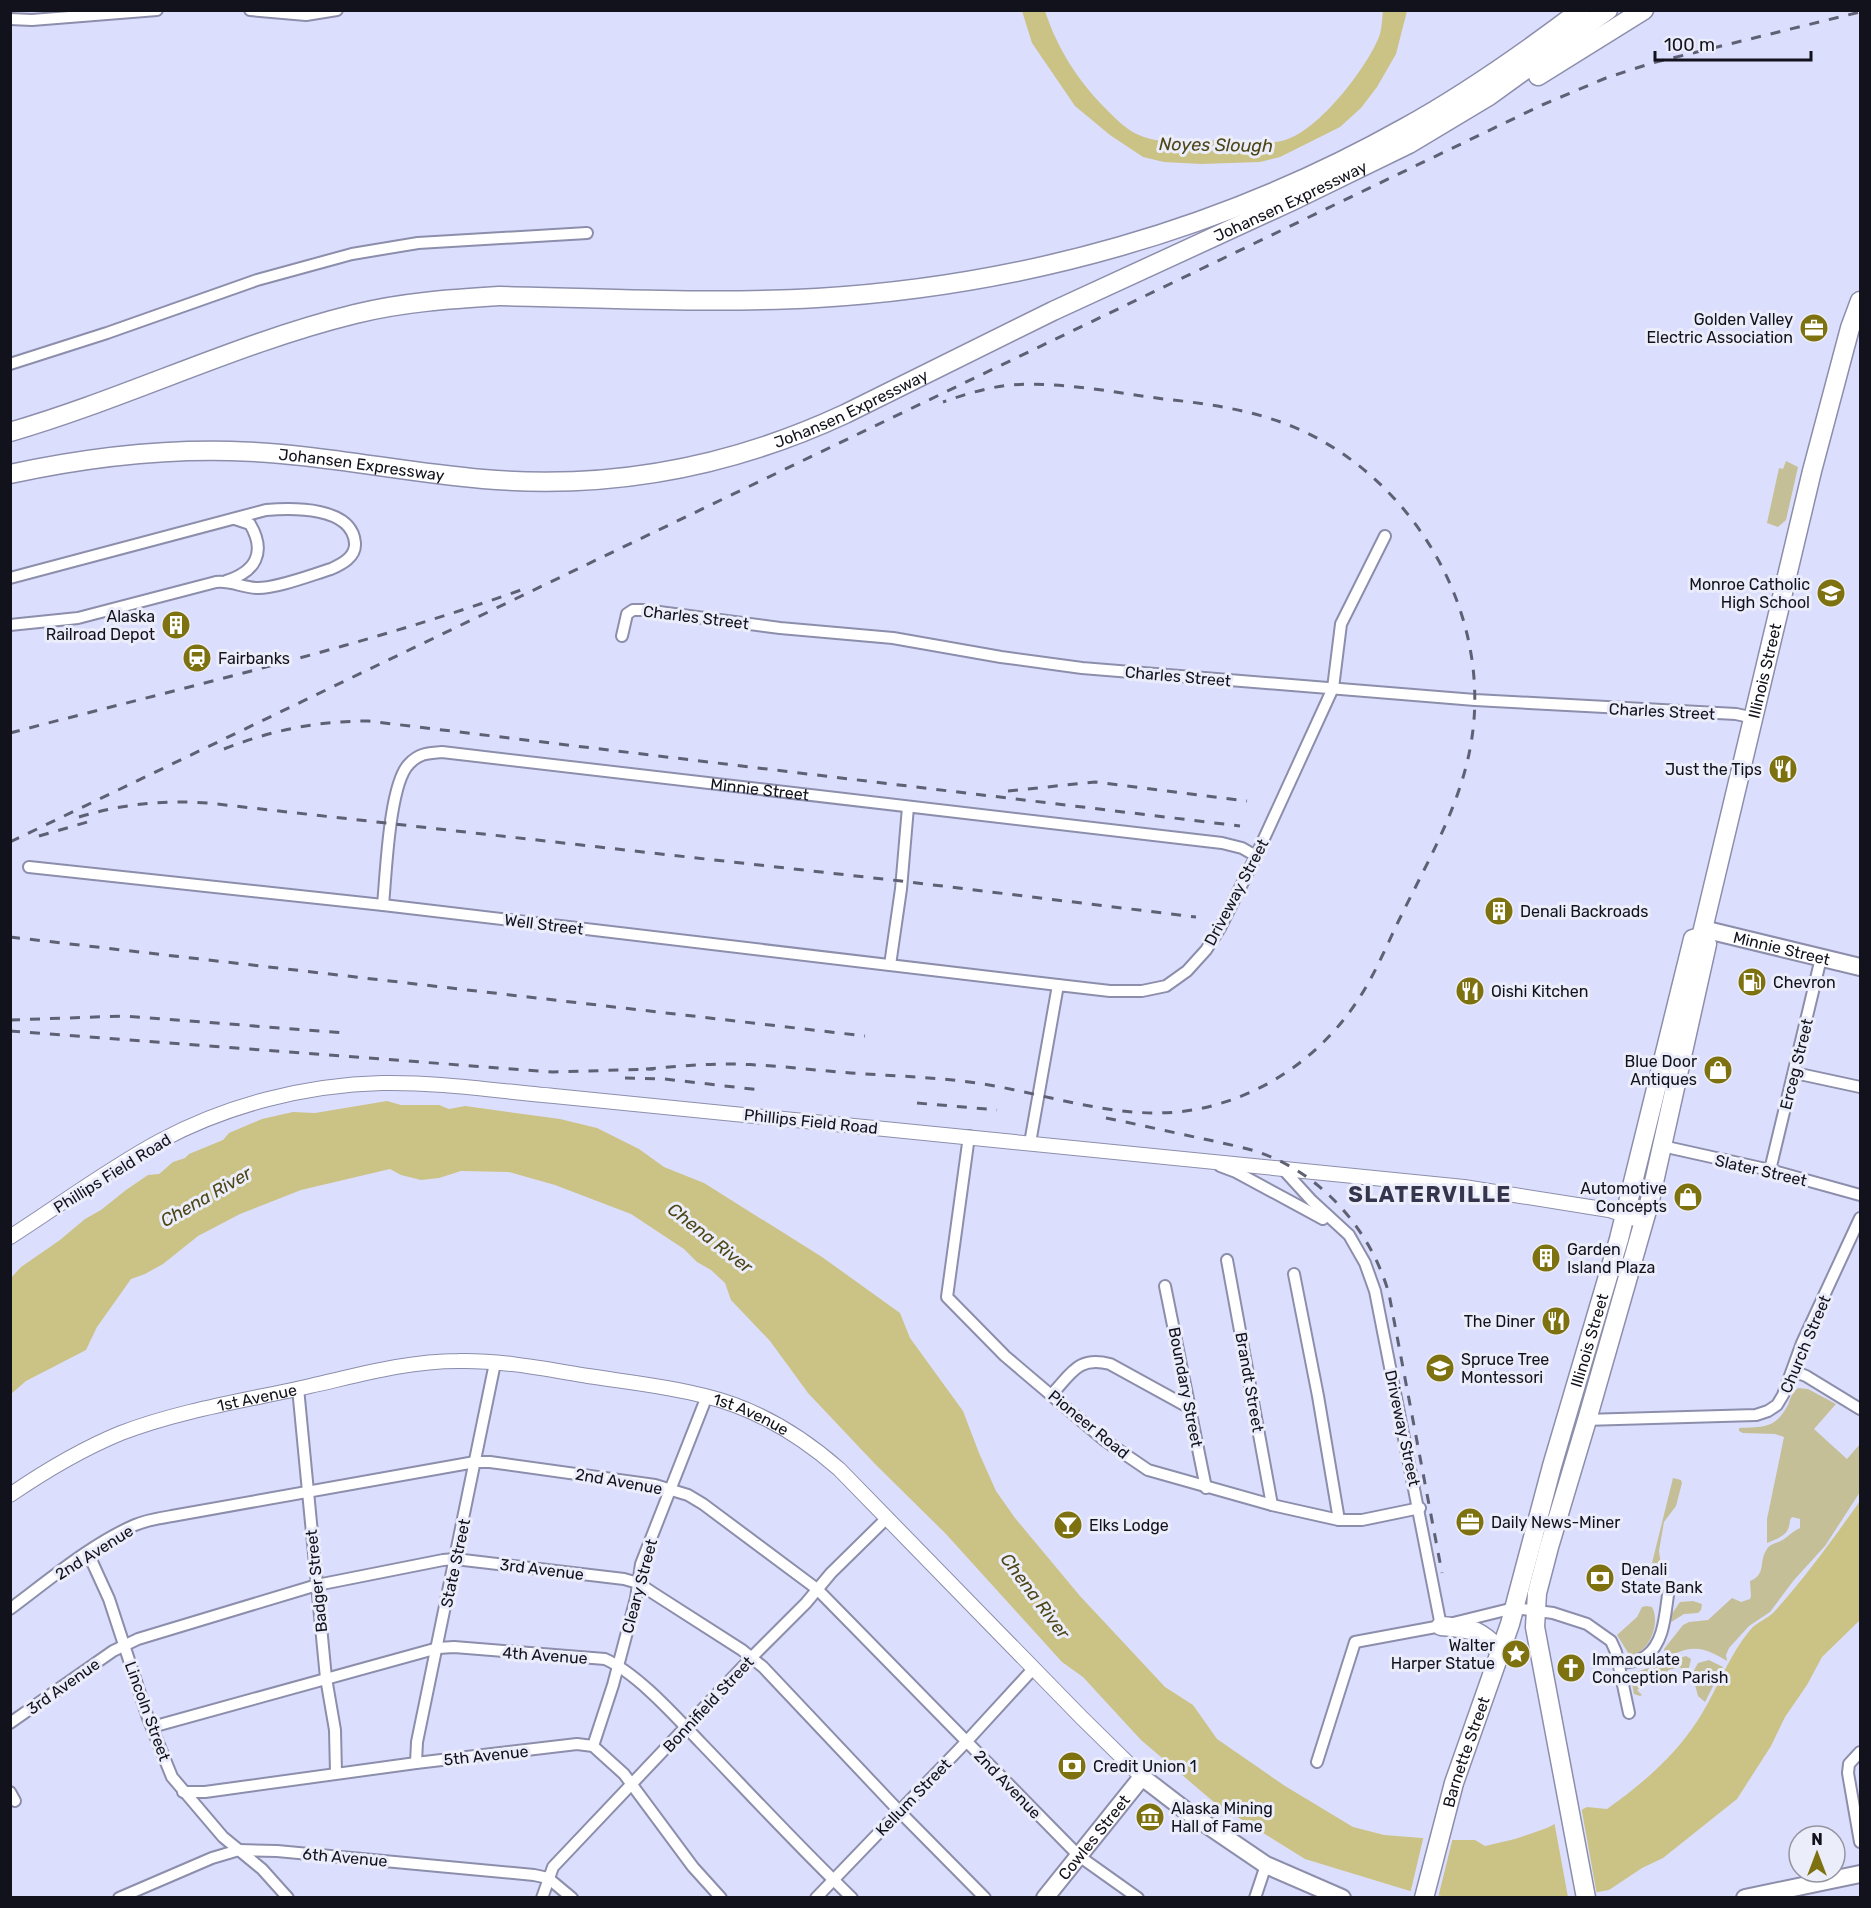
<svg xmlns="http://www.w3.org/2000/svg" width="1871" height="1908" font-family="Rubik,sans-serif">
	<rect width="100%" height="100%" fill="#dcdefe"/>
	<path fill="#c5bf97" d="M1786,461l12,6 -12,53 -8,7 -11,-4 12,-55 4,1z
		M1798,1388l10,1 28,15 -22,25 33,30 13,-15v48l-35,54 -31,34 -24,32 -21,14 -20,22 -3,7 1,6c-14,-8 -25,-15 -42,-11 -7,2 -13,5 -20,5l-1,-6 19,-24 6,-3 19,-2 24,-22 9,4 9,-3 1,-3 -1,-15c17,-7 8,-19 17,-32 4,-6 12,-6 17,-10 6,-4 9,-8 16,-11v-9l-8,-2 -2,3c-1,16 -10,17 -23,23v-24l17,-82 -9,-3 -32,-1 -4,-2v-3c25,-1 36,1 49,-23 3,-7 3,-12 10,-17z
		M1673,1478l8,2 1,3 -6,23 -12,16 -5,29 2,14 -9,-2z
		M1693,1601l9,3 -1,6 -3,3 -14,1 -16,10 1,-6 11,-16z
		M1646,1606l6,1c9,16 -3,46 -22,49l-13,-21 20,-18 5,-10z
		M1686,1656l5,3 -4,17 -7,-9 -12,3 -2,12 -10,-5 -19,13 5,5 -2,1 -6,-2 -4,-20z
		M1709,1660l14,7 -18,35 -7,-6 -6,-22 6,-11z"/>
	<path fill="#cbc285" d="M1022,11h23c13,39 33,70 62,99 10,10 20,20 32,25 26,11 55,6 82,5 20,-1 44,6 64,0 34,-10 81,-71 94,-103 3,-8 3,-18 4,-26h24l-11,43 -19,33 -16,21 -21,19 -60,30 -20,5 -59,2 -37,-2 -21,-5 -33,-22 -35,-29 -43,-63z
		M387,1101l14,4h38l10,4 16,-3 22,3 73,10 37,9 42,21 25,18 40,16 118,74 78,56 10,25 53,73 16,42 17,38 19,27 65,78 85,91 28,18 24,34 68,47 68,41 31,8 63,5h28l10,6 30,-7 32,-11 40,-21 20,2c35,-25 67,-52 91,-89 19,-29 30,-64 53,-91 6,-7 16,-10 22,-16 32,-35 60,-74 87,-112v119l-38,37 -15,28 -22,32 -14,29 -34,53 -74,59 -21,10 -33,22 -40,7h-121l-38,-6 -105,-32 -90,-56 -74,-63 -58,-63 -21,-15 -117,-129 -70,-69 -67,-71 -38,-52 -39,-41 -6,-17 -14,-13 -14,-8 -13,-13 -53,-35 -76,-29 -46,-13 -48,-1 -22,7 -18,2 -20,-5 -11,-6 -89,21 -61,24 -42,22 -35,28 -18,10 -14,5 -34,48 -11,23 -60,31 -15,13 -1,-115 11,-12 39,-27 25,-21 16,-9 25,-20 22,-15 11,-1 14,-12 12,-4 4,-4 34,-14 6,-7 33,-14 31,-7 22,1z"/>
	<path fill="#dcdefe" d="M1581,1806l16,89 -29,2 -14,-76z
		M1424,1835l29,2 -15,61 -28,-4z"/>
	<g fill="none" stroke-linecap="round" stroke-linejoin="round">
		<g stroke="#8c8eab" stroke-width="14">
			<g id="minor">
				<path d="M250,10l56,5 31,-5"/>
				<path d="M10,19l22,1 125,-10"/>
				<path d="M10,364l97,-31 150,-53 95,-26 66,-11 169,-10"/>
				<path d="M10,578l256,-68c26,-2 86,-4 89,33 1,14 -13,21 -24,26 -20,6 -53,19 -73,19 -15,0 -27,-8 -42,-6l-138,36 -68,7"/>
				<path d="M226,581c29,-9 41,-28 24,-57l-15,-5"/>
				<path d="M622,636l5,-22 6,-4h11l136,18 113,10 108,19 81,11 393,32 261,14 18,4"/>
				<path d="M29,867l354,38 675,80"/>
				<path id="s1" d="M383,905c3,-30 6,-121 26,-141 10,-11 20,-11 33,-12l780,91 20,5 14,8"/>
				<path d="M890,965l11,-76 7,-82"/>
				<path d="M1795,1073l65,14"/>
				<path d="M969,1136l-22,161 58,59 99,84 44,30 124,35 67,15h23l58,-12"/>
				<path d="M1030,1143l28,-158 52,6h32l24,-5 21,-15 19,-21 14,-22 36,-72 77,-168 8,-64 44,-88"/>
				<path d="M1662,1146l108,24 90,25"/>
				<path d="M1220,1166l16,6 87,47"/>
				<path d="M1281,1167l31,34 37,34 16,28 10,28 66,335"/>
				<path d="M1770,1170l51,-212"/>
				<path d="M1227,1260l45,245"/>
				<path d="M1294,1274l24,122 21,124"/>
				<path d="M1165,1286l41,202"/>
				<path d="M1793,1371l13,5 54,33"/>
				<path d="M298,1388l28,290 9,52 1,43"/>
				<path d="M1052,1394c20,-21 26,-38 58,-30l80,44"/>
				<path d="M1584,1420l172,-5 12,-4 9,-6 6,-10 19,-52 58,-125"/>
				<path d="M88,1553l21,46 39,119 24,59 51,60 39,32 26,29"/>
				<path d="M10,1609c39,-29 81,-65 125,-84 12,-5 25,-7 37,-9l303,-54h15l165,23 33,10 15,9 114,85 262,267 59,42"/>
				<path d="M1619,1663c9,-1 19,-1 27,-7 18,-13 19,-41 22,-61"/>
				<path d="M10,1723l103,-72 25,-12 179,-54 126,-25 12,-1 169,20 14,4 15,10 89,57 21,17 136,144 86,87"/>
				<path d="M152,1727l286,-79 16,-1 151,12c33,15 70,57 96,84 50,52 99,105 151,155"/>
				<path d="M593,1746l20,-61 23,-87 5,-34 66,-168"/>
				<path d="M1860,1752l-11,12 -1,9 12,69"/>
				<path d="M1317,1762l38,-120 86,-16 73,-18 39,5 34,11 24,17 5,11 13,61"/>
				<path d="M416,1763l1,-21 78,-379"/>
				<path d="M10,1792l5,9"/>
				<path d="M183,1792h22l211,-29 161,-19 16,2 31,28 69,93 28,31"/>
				<path d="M119,1898l93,-40 27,-8 38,1 257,24 14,3 24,20"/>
				<path d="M542,1898l11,-31 199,-210 54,-54 25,-30 56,-55"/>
				<path d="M816,1898l151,-157 67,-73"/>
				<path d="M1255,1898l11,-33"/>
			</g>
		</g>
		<g stroke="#8c8eab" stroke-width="16">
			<g id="tertiary">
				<path d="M10,1237c50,-32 98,-68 150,-96 67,-36 145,-56 222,-58 57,-1 115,8 172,13l910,91 145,23 35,12"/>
				<path id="s2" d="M10,1495c35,-24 72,-46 111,-62 60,-23 127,-33 189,-47 49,-11 98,-25 148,-25 43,-1 87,8 130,15 39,6 79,10 117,20 50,12 95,39 134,73l242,248 61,60"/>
			</g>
		</g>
		<g stroke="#8c8eab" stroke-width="20">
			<g id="secondary">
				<path id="s3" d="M1703,929l157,38"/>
				<path id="s4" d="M1045,1898l97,-121 43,33 81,55 76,33"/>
				<path d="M1745,1898l115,-24"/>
			</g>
		</g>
		<g stroke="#8c8eab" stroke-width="21">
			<g id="primary">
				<path d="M1441,1626c31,3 37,2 59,25"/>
				<path id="s5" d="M1424,1898l30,-115 56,-159 42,-158 67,-227 74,-300 8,-2"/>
				<path id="s6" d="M1586,1898l-51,-271 2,-34 12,-46 38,-127 63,-220 57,-256 -6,-7 2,-8 109,-458 38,-143 10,-27"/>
			</g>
		</g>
		<g stroke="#8c8eab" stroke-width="21">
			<g id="trunk">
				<path d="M1538,76l106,-66"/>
				<path d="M10,432c117,-34 227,-89 345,-118 48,-12 97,-15 145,-18 105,2 212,8 317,2 205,-12 407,-69 587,-170 62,-34 120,-75 177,-118"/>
				<path id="s7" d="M10,474c74,-16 146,-25 221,-23 84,2 168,21 252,28 126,11 248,-12 362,-65l208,-103 239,-110 117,-57 80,-48 119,-86"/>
			</g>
		</g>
		<use href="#minor" stroke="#fff" stroke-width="10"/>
		<use href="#tertiary" stroke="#fff" stroke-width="14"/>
		<use href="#secondary" stroke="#fff" stroke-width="16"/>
		<use href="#primary" stroke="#fff" stroke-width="18"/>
		<use href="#trunk" stroke="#fff" stroke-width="18"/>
		<path stroke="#5f6073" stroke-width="3" stroke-dasharray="10 10" stroke-linecap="butt" d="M10,733c171,-45 344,-84 511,-143
			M224,749c48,-19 94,-28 144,-28l872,105
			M1008,791l87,-9 152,19
			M79,817c43,-13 84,-17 129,-14l693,78 295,36
			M39,836l52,-15
			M10,842l1532,-737 64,-27 46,-15 208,-51
			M10,937l855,99
			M10,1020l115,-4 220,17
			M10,1031l543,41 101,-3
			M646,1069c26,-2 53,-5 80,-5 42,0 84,6 125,9 42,3 84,4 126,10 80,12 157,45 238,22 65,-18 118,-61 151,-118 14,-24 24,-49 36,-73 26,-53 57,-107 68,-165 25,-128 -50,-263 -167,-318 -44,-20 -91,-27 -139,-32 -47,-6 -105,-18 -152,-14 -24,2 -46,9 -69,17
			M625,1078l40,1 95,11
			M917,1103l80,7
			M1106,1118c35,7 69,15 103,22 20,5 42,8 62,17 57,24 101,77 118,137l53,279"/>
	</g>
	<defs>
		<g id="office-disc" transform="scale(1.5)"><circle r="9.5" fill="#7e7110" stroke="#ecedfa"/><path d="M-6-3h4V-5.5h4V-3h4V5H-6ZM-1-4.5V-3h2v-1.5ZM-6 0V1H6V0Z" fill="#fff"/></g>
		<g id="school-disc" transform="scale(1.5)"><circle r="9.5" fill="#7e7110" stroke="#ecedfa"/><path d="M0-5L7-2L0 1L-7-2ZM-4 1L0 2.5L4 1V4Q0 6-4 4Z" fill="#fff"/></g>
		<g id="building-disc" transform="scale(1.5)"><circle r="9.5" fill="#7e7110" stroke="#ecedfa"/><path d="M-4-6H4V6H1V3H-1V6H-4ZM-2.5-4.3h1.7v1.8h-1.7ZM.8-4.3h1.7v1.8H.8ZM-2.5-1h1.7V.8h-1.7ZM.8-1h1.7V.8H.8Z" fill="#fff"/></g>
		<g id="station-disc" transform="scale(1.5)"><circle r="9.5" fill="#7e7110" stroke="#ecedfa"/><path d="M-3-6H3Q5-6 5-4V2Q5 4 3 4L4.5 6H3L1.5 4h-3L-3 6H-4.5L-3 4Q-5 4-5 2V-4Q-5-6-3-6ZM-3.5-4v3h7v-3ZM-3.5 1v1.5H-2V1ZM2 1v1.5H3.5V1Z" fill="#fff"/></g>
		<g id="restaurant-disc" transform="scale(1.5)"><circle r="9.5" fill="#7e7110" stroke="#ecedfa"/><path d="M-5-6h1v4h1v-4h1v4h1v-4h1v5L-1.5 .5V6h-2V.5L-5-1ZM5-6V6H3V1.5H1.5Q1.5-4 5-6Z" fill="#fff"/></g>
		<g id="fuel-disc" transform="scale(1.5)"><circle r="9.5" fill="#7e7110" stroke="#ecedfa"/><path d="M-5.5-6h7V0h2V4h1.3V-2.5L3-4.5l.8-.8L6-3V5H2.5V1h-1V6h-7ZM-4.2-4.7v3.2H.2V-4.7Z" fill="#fff"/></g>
		<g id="shop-disc" transform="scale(1.5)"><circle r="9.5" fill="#7e7110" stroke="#ecedfa"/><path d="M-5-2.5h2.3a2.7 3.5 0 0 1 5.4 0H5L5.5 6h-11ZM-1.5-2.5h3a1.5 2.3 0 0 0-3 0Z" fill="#fff"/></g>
		<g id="bar-disc" transform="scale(1.5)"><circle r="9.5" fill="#7e7110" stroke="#ecedfa"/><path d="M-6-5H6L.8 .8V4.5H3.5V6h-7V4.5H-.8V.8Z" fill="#fff"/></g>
		<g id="bank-disc" transform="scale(1.5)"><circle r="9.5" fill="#7e7110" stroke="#ecedfa"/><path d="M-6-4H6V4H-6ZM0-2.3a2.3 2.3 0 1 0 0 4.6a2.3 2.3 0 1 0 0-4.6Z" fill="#fff"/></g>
		<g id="sight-disc" transform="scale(1.5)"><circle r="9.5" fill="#7e7110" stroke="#ecedfa"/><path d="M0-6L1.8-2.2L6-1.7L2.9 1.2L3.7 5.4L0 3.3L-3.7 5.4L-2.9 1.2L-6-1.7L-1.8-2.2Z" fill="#fff"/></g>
		<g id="church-disc" transform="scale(1.5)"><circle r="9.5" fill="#7e7110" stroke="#ecedfa"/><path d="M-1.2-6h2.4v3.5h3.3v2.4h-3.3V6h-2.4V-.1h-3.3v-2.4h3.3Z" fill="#fff"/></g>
		<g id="museum-disc" transform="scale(1.5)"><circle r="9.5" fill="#7e7110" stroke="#ecedfa"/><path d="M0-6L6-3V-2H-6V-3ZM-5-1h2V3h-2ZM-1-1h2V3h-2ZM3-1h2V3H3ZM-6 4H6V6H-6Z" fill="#fff"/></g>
	</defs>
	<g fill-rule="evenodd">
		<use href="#office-disc" x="1814" y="328"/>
		<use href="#school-disc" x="1831" y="593"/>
		<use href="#building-disc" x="176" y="625"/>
		<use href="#station-disc" x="197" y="658"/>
		<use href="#restaurant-disc" x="1783" y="769"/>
		<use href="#building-disc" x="1499" y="911"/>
		<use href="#fuel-disc" x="1752" y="982"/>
		<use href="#restaurant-disc" x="1470" y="991"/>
		<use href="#shop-disc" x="1718" y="1070"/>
		<use href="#shop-disc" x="1688" y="1197"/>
		<use href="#building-disc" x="1546" y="1258"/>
		<use href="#restaurant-disc" x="1556" y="1321"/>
		<use href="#school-disc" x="1440" y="1368"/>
		<use href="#office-disc" x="1470" y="1522"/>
		<use href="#bar-disc" x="1068" y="1525"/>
		<use href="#bank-disc" x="1600" y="1578"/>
		<use href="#sight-disc" x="1516" y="1654"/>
		<use href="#church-disc" x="1571" y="1668"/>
		<use href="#bank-disc" x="1072" y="1766"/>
		<use href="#museum-disc" x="1150" y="1817"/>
	</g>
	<g text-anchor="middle" stroke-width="6" stroke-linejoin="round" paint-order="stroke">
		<g font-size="16" fill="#12121d" stroke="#ecedfa">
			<text dy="6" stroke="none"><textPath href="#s7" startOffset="1342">Johansen Expressway</textPath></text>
			<text dy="6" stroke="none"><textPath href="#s7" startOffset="856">Johansen Expressway</textPath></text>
			<text dy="6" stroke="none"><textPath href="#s7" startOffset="354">Johansen Expressway</textPath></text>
			<text transform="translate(696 617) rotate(7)" y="6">Charles Street</text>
			<text dy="6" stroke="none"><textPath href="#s6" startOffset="1264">Illinois Street</textPath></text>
			<text transform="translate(1178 676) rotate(5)" y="6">Charles Street</text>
			<text transform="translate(1662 711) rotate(3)" y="6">Charles Street</text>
			<text dy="6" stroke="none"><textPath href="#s1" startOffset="501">Minnie Street</textPath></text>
			<text transform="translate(1236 892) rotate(-62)" y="6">Driveway Street</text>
			<text transform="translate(544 924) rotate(7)" y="6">Well Street</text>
			<text dy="6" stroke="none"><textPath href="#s3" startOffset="81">Minnie Street</textPath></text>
			<text transform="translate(1796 1064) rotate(-76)" y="6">Erceg Street</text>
			<text transform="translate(811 1121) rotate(6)" y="6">Phillips Field Road</text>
			<text transform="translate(1761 1170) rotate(13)" y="6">Slater Street</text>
			<text transform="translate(112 1173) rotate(-32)" y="6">Phillips Field Road</text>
			<text dy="6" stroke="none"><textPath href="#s5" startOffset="582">Illinois Street</textPath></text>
			<text transform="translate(1805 1344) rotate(-67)" y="6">Church Street</text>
			<text transform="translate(1250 1382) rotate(80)" y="6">Brandt Street</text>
			<text transform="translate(1186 1387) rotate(79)" y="6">Boundary Street</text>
			<text dy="6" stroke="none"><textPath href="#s2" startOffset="268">1st Avenue</textPath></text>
			<text dy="6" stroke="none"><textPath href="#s2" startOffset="772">1st Avenue</textPath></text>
			<text transform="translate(1089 1424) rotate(39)" y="6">Pioneer Road</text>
			<text transform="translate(1403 1428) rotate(78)" y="6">Driveway Street</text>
			<text transform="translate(619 1481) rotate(10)" y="6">2nd Avenue</text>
			<text transform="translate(94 1552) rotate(-32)" y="6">2nd Avenue</text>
			<text transform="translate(455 1563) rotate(-78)" y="6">State Street</text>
			<text transform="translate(542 1569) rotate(7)" y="6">3rd Avenue</text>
			<text transform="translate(316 1581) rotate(-96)" y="6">Badger Street</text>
			<text transform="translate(639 1586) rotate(-75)" y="6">Cleary Street</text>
			<text transform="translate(545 1655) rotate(4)" y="6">4th Avenue</text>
			<text transform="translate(63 1686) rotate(-35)" y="6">3rd Avenue</text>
			<text transform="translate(708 1704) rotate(-47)" y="6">Bonnifield Street</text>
			<text transform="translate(148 1711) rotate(70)" y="6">Lincoln Street</text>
			<text dy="6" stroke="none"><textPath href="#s5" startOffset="152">Barnette Street</textPath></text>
			<text transform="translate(486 1755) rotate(-6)" y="6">5th Avenue</text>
			<text transform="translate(1008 1784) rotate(46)" y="6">2nd Avenue</text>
			<text transform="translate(913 1797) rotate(-46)" y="6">Kellum Street</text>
			<text dy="6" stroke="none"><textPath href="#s4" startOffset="78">Cowles Street</textPath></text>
			<text transform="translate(345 1857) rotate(5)" y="6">6th Avenue</text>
		</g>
		<g font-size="16" fill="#12121d" stroke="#ecedfa" text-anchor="start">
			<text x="1793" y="325" text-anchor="end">Golden Valley<tspan x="1793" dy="18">Electric Association</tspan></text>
			<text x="1810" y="590" text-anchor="end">Monroe Catholic<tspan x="1810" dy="18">High School</tspan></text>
			<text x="155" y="622" text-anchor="end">Alaska<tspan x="155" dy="18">Railroad Depot</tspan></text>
			<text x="218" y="664">Fairbanks</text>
			<text x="1762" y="775" text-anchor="end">Just the Tips</text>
			<text x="1520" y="917">Denali Backroads</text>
			<text x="1773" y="988">Chevron</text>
			<text x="1491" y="997">Oishi Kitchen</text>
			<text x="1697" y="1067" text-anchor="end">Blue Door<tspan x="1697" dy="18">Antiques</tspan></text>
			<text x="1667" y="1194" text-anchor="end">Automotive<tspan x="1667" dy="18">Concepts</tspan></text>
			<text x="1567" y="1255">Garden<tspan x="1567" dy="18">Island Plaza</tspan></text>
			<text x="1535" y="1327" text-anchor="end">The Diner</text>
			<text x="1461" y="1365">Spruce Tree<tspan x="1461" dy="18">Montessori</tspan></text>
			<text x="1491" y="1528">Daily News-Miner</text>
			<text x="1089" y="1531">Elks Lodge</text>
			<text x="1621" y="1575">Denali<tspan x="1621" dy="18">State Bank</tspan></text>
			<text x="1495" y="1651" text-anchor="end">Walter<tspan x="1495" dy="18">Harper Statue</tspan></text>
			<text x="1592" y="1665">Immaculate<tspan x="1592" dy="18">Conception Parish</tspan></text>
			<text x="1093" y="1772">Credit Union 1</text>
			<text x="1171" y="1814">Alaska Mining<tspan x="1171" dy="18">Hall of Fame</tspan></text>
		</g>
		<g font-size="18" font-style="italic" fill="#4d4617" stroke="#ecedfa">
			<text transform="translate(1216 145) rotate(1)" y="6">Noyes Slough</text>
			<text transform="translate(206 1197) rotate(-30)" y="6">Chena River</text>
			<text transform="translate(710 1238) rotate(38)" y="6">Chena River</text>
			<text transform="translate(1035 1596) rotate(53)" y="6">Chena River</text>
		</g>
		<g font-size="22" font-weight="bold" letter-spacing="1.5" fill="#35364e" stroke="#ecedfa">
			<text x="1430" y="1202">SLATERVILLE</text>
		</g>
	</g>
	<rect width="1871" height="1908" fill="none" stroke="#12121d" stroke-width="24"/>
	<g transform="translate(1817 1854)"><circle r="28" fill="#ecedfa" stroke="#9595a2" stroke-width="1.5"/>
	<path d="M0-4.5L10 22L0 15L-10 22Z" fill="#7e7110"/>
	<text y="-9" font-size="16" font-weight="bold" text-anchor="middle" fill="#12121d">N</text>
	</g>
	<path d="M1655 51v9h156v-9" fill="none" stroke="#12121d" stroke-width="3"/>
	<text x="1664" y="51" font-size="18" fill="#12121d" stroke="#ecedfa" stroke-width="4.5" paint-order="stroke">100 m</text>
</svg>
